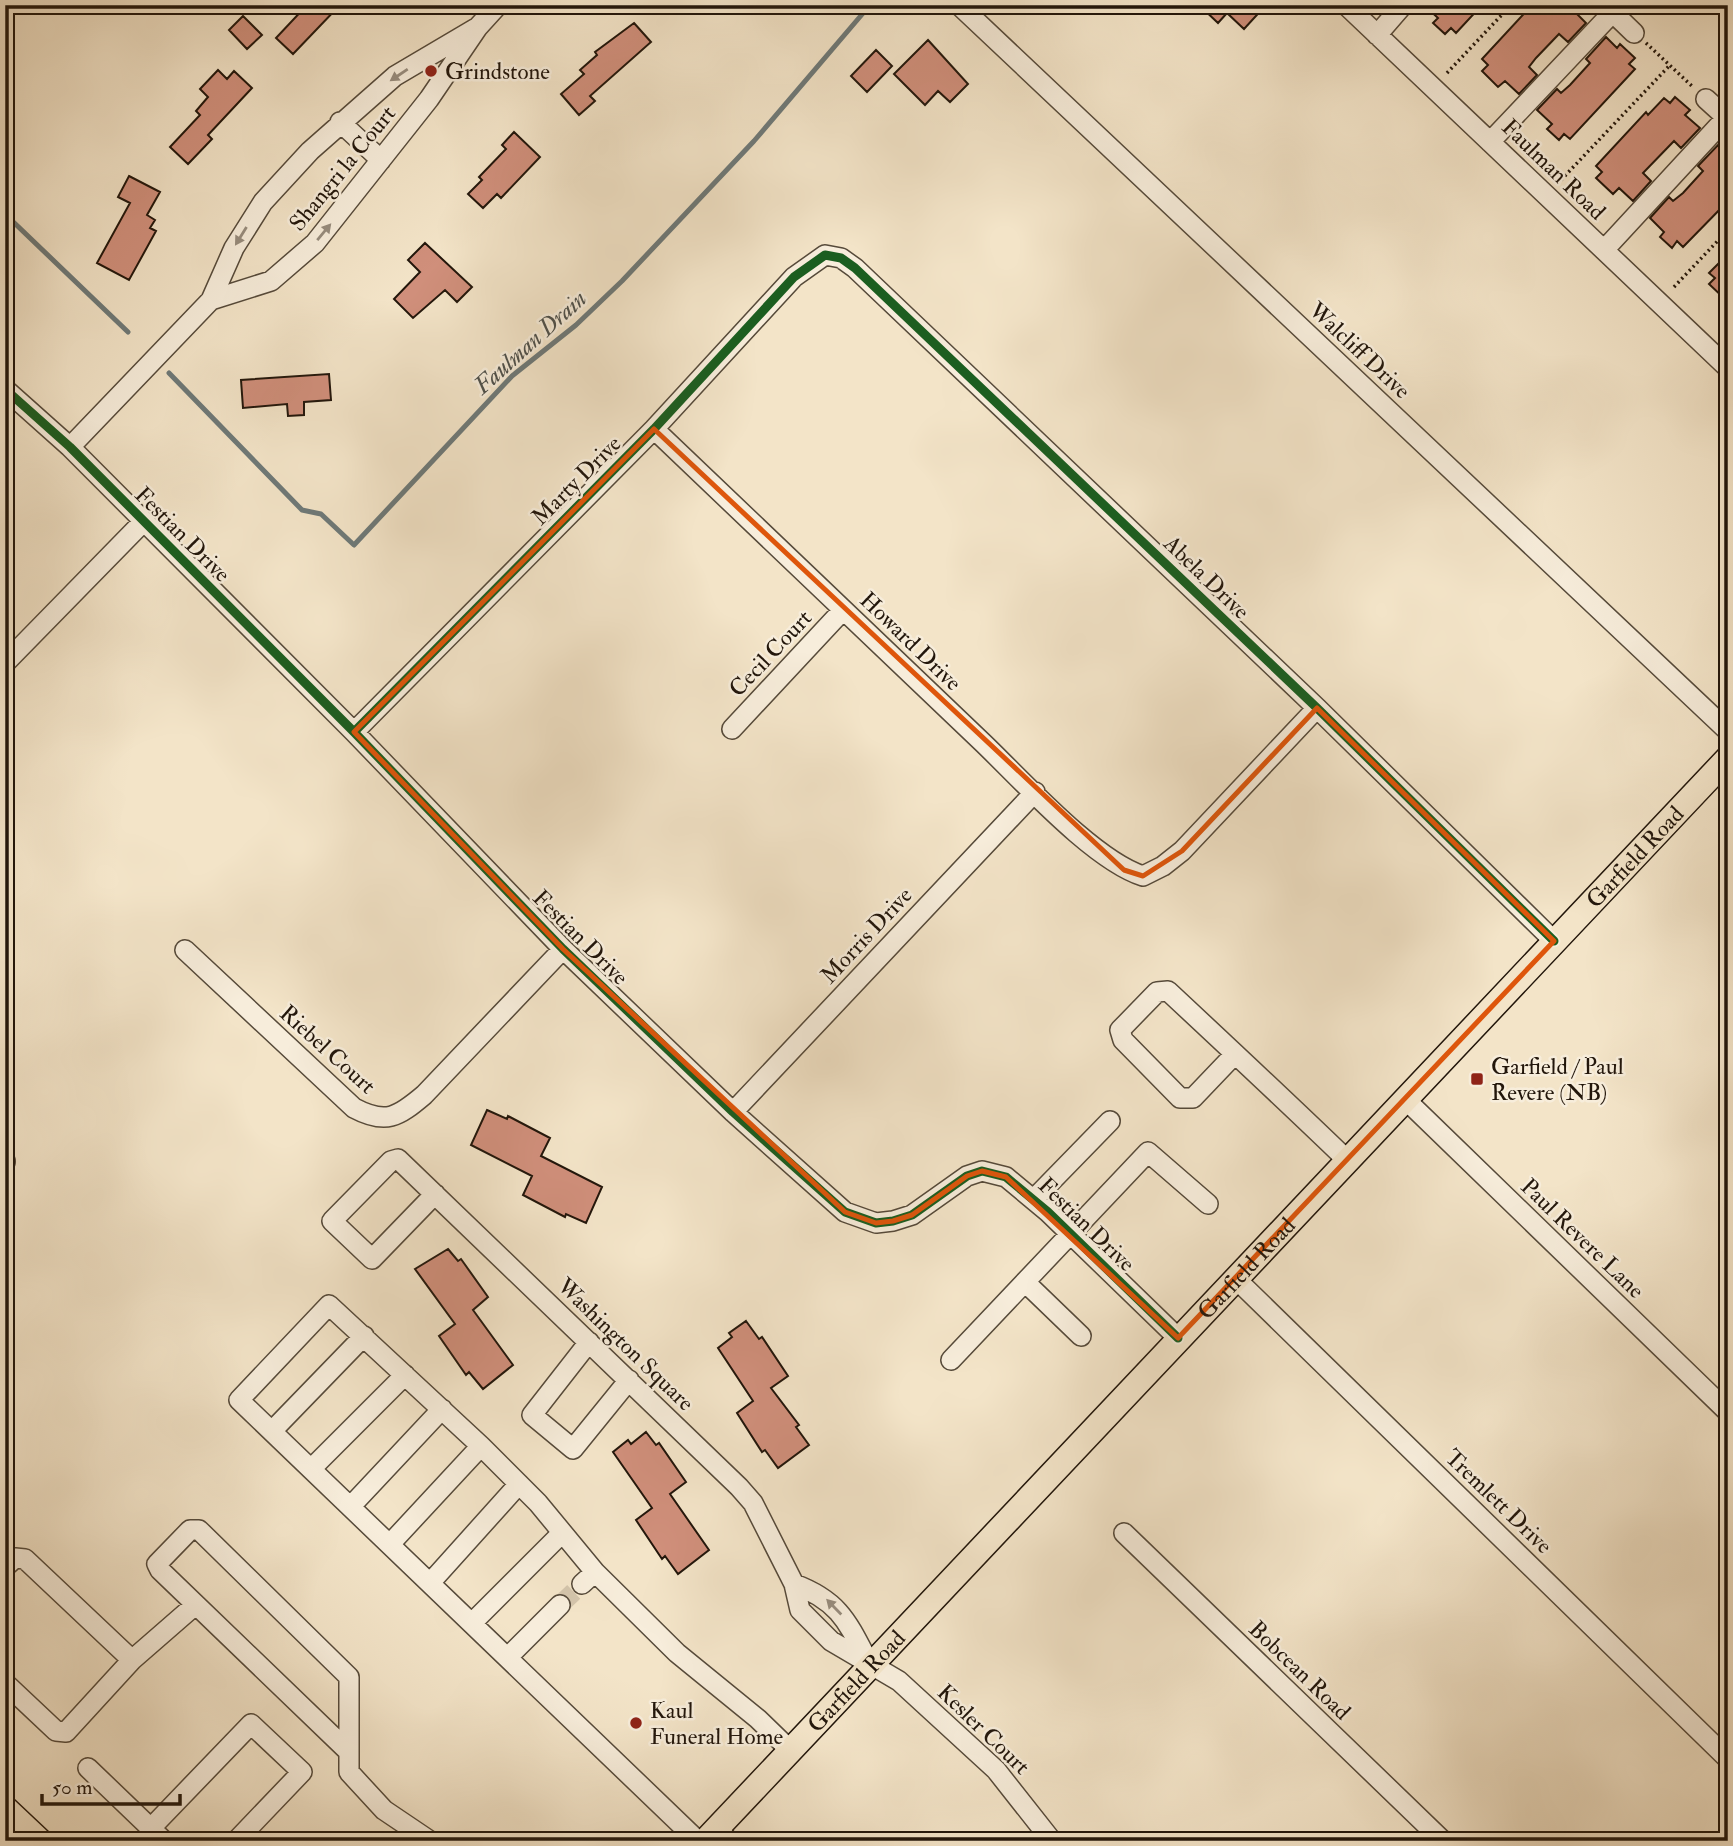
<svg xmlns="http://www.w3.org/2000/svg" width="1733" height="1846" font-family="'IM FELL Double Pica',serif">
	<rect width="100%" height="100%" fill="#f3e4c8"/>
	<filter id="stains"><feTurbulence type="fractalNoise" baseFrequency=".00286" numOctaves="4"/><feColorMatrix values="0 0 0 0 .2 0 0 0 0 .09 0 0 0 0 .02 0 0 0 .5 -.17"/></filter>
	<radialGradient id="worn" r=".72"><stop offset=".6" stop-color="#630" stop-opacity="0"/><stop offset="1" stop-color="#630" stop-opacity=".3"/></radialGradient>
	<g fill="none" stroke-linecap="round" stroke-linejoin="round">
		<path stroke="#6e7978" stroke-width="5" d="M5,214l123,118
			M169,373l133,137 19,4 33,31 158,-169 64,-51 46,-44 132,-140 116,-136"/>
	</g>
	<path fill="#d08f7b" stroke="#22160b" stroke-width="2" d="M307,5h33l-47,49 -17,-16z
		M1199,5h67l-22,24 -17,-16 -9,10z
		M1424,5h58l-26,28 -5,-5 -6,6 -12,-11 5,-5z
		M1532,5h36l18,18 -18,19 -9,-8 -23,24 -7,9 8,8 -18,19 -14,-13 -7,6 -16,-16 6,-6 -6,-6z
		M243,16l19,19 -15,14 -18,-19z
		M634,23l17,19 -61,54 5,5 -16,14 -18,-21 23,-20 -4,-4 17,-15 -2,-3z
		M1606,37l11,11 3,-4 15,14 -6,6 6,5 -65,70 -6,-5 -5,6 -12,-11 5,-5 -15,-14 20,-21 4,4 9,-8 20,-22 -4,-4z
		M928,40l40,44 -18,18 -12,-11 -13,14 -31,-31z
		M876,50l16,16 -25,26 -16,-16z
		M218,70l9,9 7,-8 18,17 -44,47 4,4 -24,25 -18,-17 30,-32 -4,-4 12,-14 -8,-8z
		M1675,97l15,13 -5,5 15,13 -19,20 -7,-7 -31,32 8,8 -18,20 -14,-13 -6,6 -17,-16 6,-6 -6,-6 50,-54 2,3 16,-17 6,5z
		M514,132l26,25 -39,41 -4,-4 -14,14 -15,-14 14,-14 -3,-3 27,-28 -4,-4z
		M1718,145l10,8v48l-45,46 -6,-6 -5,7 -12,-11 4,-5 -14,-14 19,-21 4,4 10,-8 20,-22 -5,-5z
		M129,176l31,16 -13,23 8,5 -5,8 6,3 -27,49 -32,-17 33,-60 -12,-6z
		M425,243l47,44 -15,15 -12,-12 -32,28 -19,-19 26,-27 -12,-12z
		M1728,254v48l-19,-18 6,-6 -6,-5z
		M329,374l2,26 -27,2v13l-16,1 -1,-12 -44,4 -2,-28z
		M487,1110l20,9 1,-3 42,22 -9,18 61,31 -16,36 -20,-9 -1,3 -42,-22 9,-19 -61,-31z
		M448,1249l10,12 3,-2 27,38 -15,13 40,55 -30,24 -14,-17 -3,3 -27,-39 16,-12 -40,-55z
		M746,1321l13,18 3,-2 26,39 -17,12 28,37 -3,2 13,18 -31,23 -13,-18 -3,2 -25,-39 16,-12 -35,-53 14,-11 -3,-4z
		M646,1432l10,13 3,-2 27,39 -16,12 39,56 -31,24 -13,-18 -3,3 -26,-39 16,-12 -39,-56 15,-12 3,4z"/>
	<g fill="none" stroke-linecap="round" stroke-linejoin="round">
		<path stroke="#d4c5ac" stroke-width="19" stroke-dasharray="19 10" stroke-linecap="butt" d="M560,1605l22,-21"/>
		<g stroke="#564a3a" stroke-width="22">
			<path id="minor" d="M959,5l769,726
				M1346,5l382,363
				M1605,5l29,28
				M1377,35l26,-30
				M1706,99l22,20
				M340,122l41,38
				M1490,142l123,-130
				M1604,250l122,-132
				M211,300l60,-19 44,-38 114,-144 49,-72 20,-22
				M5,389l65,58 284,285 209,217 170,163 112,100 31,11 17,-2 19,-6 55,-39 15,-5 24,6 42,35 130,126
				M654,429c109,104 218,208 327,312 41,39 112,119 162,135l20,-10 19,-15 135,-143
				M70,447l141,-147 23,-52 29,-46 47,-51 85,-75 83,-49
				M5,663l138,-141
				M732,729l111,-119
				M354,732l300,-303 140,-152 31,-22 16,3 14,10 462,440 237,233
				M185,950l169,158c32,17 44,9 70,-13l139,-146
				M1235,1054l-42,44h-13l-57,-58 -3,-10 37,-38 11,-1c60,56 120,112 179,169
				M1405,1099l323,313
				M733,1112l302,-320
				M5,1161v1
				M435,1194l-63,65 -40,-38 59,-60 7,-2 341,328 14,16 41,81
				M1034,1199l76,-78
				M1235,1278l493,481
				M1025,1282l56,54
				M589,1342l-57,73 41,34 56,-69
				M951,1360l197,-208 60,52
				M272,1431l92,-95
				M311,1469l94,-94
				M351,1506l91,-97
				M1124,1533l319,308
				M390,1544l91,-98
				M5,1567l10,-9 10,1 107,101
				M430,1583l89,-99
				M582,1584l13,-12
				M472,1623l90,-90
				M508,1657l52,-52
				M870,1665c-22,-42 -30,-64 -76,-81l6,26 31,31 68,40 97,89 56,71
				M5,1683l51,48 10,1 66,-72 62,-54
				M348,1751l-188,-181 -3,-6 33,-34h9l150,147v95l35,38 46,31
				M88,1768l76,73
				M151,1828l100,-104 51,48 -66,69
				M716,1828l13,13
				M698,1841l-459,-441 90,-95 152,141 57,57 57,69 82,81 81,66 32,31"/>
		</g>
		<g stroke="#22160b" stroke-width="27">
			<g id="major">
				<path d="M5,1808l35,33"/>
				<path id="s1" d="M705,1841l1023,-1083"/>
			</g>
		</g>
		<path stroke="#22160b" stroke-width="3.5" stroke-dasharray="2 3.5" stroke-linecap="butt" d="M1646,43l48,45
			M1447,73l64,-68
			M1561,180l109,-115
			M1674,287l54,-57"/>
		<use href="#minor" stroke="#f7eddb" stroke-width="19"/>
		<use href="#major" stroke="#f3e4c8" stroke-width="24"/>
		<g stroke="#f7eddb" stroke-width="13">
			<path id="cycleway" d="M5,389l65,58 284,285 209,217 170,163 112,100 31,11 17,-2 19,-6 55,-39 15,-5 24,6 42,35 130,126
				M354,732l300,-303 140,-152 31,-22 16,3 14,10 462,440 237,233"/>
		</g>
		<use href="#cycleway" stroke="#1b5e20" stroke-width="9"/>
	</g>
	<defs><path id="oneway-solid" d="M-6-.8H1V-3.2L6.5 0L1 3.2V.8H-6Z" transform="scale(1.75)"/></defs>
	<g fill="#978c7d">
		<use href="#oneway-solid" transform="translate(399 75) rotate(146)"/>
		<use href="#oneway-solid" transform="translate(324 232) rotate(-50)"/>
		<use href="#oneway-solid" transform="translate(241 236) rotate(122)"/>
		<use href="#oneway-solid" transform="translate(834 1607) rotate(-134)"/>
	</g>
	<path fill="none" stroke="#de560c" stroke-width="5" stroke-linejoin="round" d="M654,429l470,441 19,6 39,-25 135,-143 237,233 -376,397 -172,-161 -24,-6 -15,5 -55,39 -19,6 -17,2 -31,-11 -282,-263 -209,-217z"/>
	<g fill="#8f2418" stroke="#f7eddb" stroke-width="2.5">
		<circle cx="431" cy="71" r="7"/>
		<rect x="1470" y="1072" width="14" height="14" rx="3.5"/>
		<circle cx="636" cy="1723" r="7"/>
	</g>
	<g text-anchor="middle" stroke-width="5" stroke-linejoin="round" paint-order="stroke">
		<g font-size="23" fill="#22160b" stroke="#f7eddb" text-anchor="start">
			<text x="445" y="79">Grindstone</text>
			<text x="1491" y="1074">Garfield / Paul<tspan x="1491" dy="26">Revere (NB)</tspan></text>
			<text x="650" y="1718">Kaul<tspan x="650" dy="26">Funeral Home</tspan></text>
		</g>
		<g font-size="23" fill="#22160b" stroke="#f7eddb">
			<text transform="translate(342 168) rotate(-51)" y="8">Shangri la Court</text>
			<text transform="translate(1554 169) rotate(44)" y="8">Faulman Road</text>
			<text transform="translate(1360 350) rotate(43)" y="8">Walcliff Drive</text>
			<text transform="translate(576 480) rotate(-45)" y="8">Marty Drive</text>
			<text transform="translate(183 534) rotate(45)" y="8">Festian Drive</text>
			<text transform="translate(1207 577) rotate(44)" y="8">Abela Drive</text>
			<text transform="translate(911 641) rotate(44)" y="8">Howard Drive</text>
			<text transform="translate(770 653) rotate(-47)" y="8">Cecil Court</text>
			<text dy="8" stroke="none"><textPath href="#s1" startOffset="1354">Garfield Road</textPath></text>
			<text transform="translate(866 935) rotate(-47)" y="8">Morris Drive</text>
			<text transform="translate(581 937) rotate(45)" y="8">Festian Drive</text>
			<text transform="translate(328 1049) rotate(42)" y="8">Riebel Court</text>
			<text transform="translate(1087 1224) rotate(44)" y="8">Festian Drive</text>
			<text transform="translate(1583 1238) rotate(44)" y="8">Paul Revere Lane</text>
			<text dy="8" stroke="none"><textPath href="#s1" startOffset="788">Garfield Road</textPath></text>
			<text transform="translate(626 1344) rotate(44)" y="8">Washington Square</text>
			<text transform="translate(1499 1501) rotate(44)" y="8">Tremlett Drive</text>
			<text transform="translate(1300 1670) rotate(44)" y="8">Bobcean Road</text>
			<text dy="8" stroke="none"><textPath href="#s1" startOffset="220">Garfield Road</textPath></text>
			<text transform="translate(984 1729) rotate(44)" y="8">Kesler Court</text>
		</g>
		<g font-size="24" font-style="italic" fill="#4e504b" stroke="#f7eddb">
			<text transform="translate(530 342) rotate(-42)" y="8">Faulman Drain</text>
		</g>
	</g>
	<rect width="1733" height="1846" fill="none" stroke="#f3e4c8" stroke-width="28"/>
	<rect x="7" y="7" width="1719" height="1832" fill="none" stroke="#22160b" stroke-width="3.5"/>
	<rect x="14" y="14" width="1705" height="1818" fill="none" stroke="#22160b" stroke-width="2"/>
	<path d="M42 1794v10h138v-10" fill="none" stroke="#22160b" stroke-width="3.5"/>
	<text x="52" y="1794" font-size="21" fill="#22160b" stroke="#f7eddb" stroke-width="5" paint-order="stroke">50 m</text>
	<rect width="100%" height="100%" filter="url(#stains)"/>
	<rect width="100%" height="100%" fill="url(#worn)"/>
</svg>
